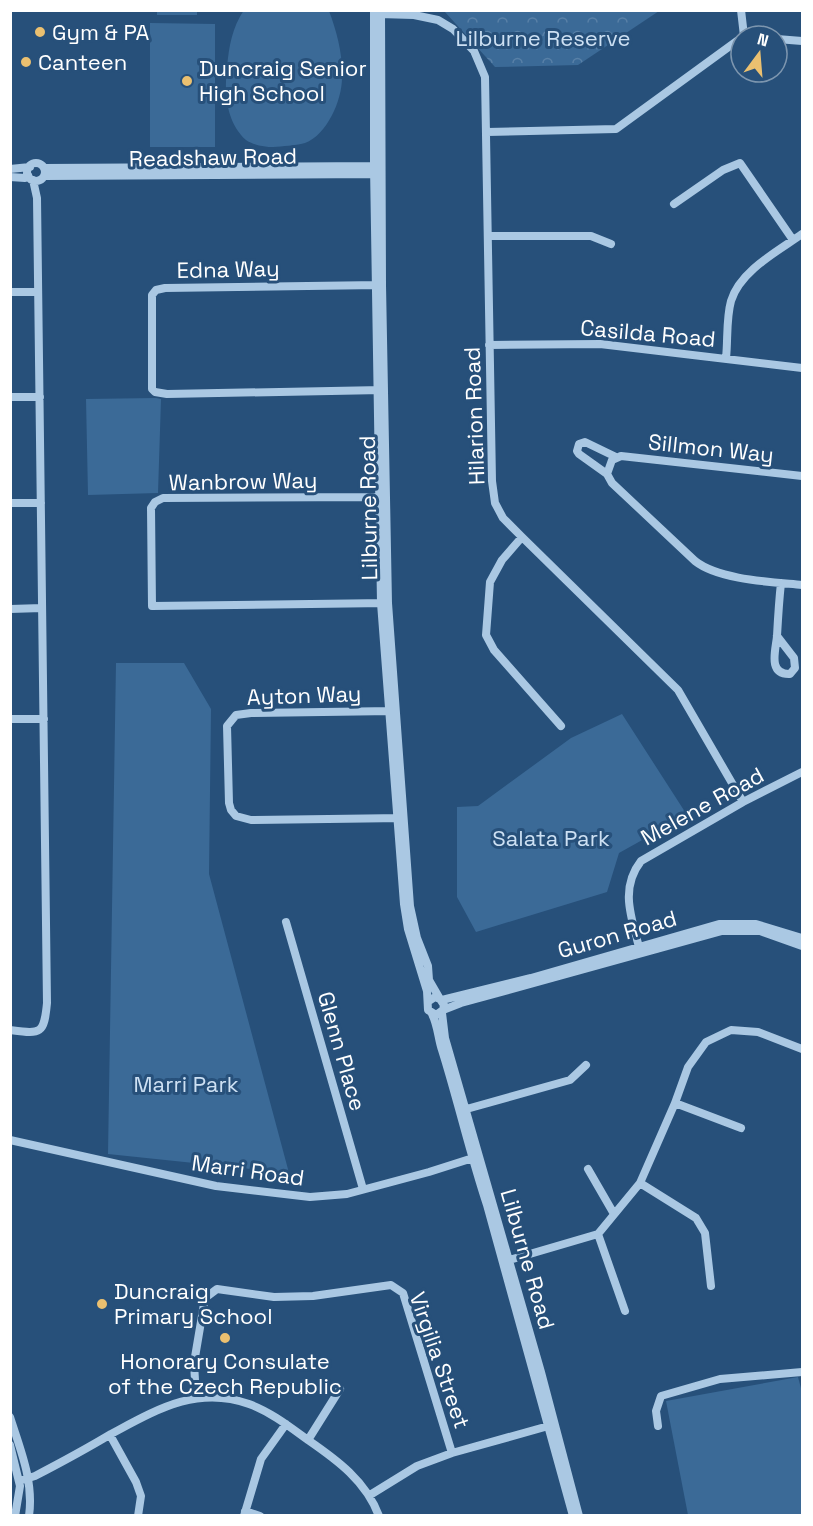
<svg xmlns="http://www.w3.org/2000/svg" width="813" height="1526" font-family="'Space Grotesk',sans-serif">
	<defs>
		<pattern id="forest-crowns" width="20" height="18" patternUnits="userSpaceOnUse" patternTransform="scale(1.5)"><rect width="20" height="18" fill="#3b6a97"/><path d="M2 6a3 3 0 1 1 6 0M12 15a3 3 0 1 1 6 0" fill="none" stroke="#5880a7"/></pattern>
	</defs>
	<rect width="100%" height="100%" fill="#27507a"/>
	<path fill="url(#forest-crowns)" d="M434,11l225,-1v1l-81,54 -83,2 -50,-55z"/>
	<path fill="#3b6a97" d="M216,10l-19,2v3h-40v-4z
		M244,10l85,1c8,21 14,44 13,67 0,22 -15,57 -37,65 -11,3 -22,3 -32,4 -8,0 -20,-2 -27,-7 -20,-18 -22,-48 -19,-73 2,-21 5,-39 17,-57z
		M150,23l65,1v123h-65z
		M156,398l5,1 -3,94 -70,2 -2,-96z
		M116,663h68l27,46 -2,165 80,299 -181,-19z
		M622,714l65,101 -68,38 -12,39 -131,40 -19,-35v-90l21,-1 93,-68z
		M798,1377l4,15v123h-114l-22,-114z"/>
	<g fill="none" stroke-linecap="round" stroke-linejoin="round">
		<path stroke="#aac8e3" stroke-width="8" d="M374,10v156l7,437 23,301 4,25 19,62 1,19 8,5 7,-5 1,-5 -4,-6 -5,-2 -6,4
			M381,10l1,275 6,318 22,303 7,32 11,28 1,14 11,19
			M741,10l3,26
			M379,14l35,1 24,5 15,9 21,22 11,26 7,404 3,22 8,15 19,19 156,153 65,112
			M777,39l25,2
			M487,132l129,-3 125,-91
			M27 172a9 9 0 1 1 18 0a9 9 0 1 1-18 0Z
			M44,168l334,-2
			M10,169l20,-2
			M44,176l333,-2
			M10,177l15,1 3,-3
			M674,204l49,-34 17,-7 53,77
			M488,236h103l20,8
			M379,285l-214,3 -9,2 -4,5v94l3,3 12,2 215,-4
			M10,292h28
			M489,345l111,-1 202,24
			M726,358c2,-18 0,-39 5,-57 9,-30 47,-50 71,-67
			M10,397h30
			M607,474l-28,-20 -2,-3 2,-7 6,-2 31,15
			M802,476l-181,-20 -9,4 -5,14 5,9 83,78c24,19 77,21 107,24
			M382,497l-219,1 -8,4 -4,6 1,98 234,-3
			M10,503h31
			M522,537l-20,23 -12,22 -4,53 8,15 67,76
			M10,609l32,-1
			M777,636l17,22 1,10 -5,6c-23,1 -14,-25 -13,-38 1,-18 2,-35 4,-53
			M392,711l-141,2 -15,2 -9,11 2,77 2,7 5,6 15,4 151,-2
			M10,719h34
			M286,922l77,267
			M640,951c-8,-32 -21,-62 1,-90l102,-59 59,-30
			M442,1000l89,-22 188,-54h37l46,14
			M443,1010l18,-7 261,-72h38l42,15
			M442,1013l3,25 96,334 38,144
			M432,1014c6,12 6,24 10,36 16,51 28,104 45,155l86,311
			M10,1030c31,4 34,5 37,-27l-10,-805 -4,-18
			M675,1103l66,25
			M463,1110l107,-30 16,-15
			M10,1140l206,46 94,11 37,-3 82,-22 47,-15
			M588,1169l26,45
			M640,1183l56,35 9,15 6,53
			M598,1234l27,77
			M506,1261l92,-27 42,-51 35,-80 13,-36 18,-25 25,-12 27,2 44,17
			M196,1398l-2,-35 11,-65 12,-9 57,8 39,-1 78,-11 12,8 49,160
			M10,1417c10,32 24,64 19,99
			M658,1426l-2,-15 5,-15 59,-17 82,-7
			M110,1435l26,47 5,14 -3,20
			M308,1440l32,-51
			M10,1445l10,41 -5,30
			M19,1481l16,-5c25,-13 51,-27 76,-42 45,-24 86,-49 138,-30 22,8 41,23 59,36 29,20 58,41 71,76
			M370,1495l47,-29 35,-13 100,-28
			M245,1511l15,5
			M244,1516l17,-57 25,-35"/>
	</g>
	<g fill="#ebc070" stroke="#27507a" stroke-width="2">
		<circle cx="40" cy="32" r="6"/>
		<circle cx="26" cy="62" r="6"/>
		<circle cx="187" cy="81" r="6"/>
		<circle cx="102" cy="1304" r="6"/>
		<circle cx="225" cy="1338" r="6"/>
	</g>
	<g text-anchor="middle" stroke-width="6" stroke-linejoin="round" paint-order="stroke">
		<g font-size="22" fill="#fff" stroke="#27507a" text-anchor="start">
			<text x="52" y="40">Gym &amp; PA</text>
			<text x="38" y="70">Canteen</text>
			<text x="199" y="76">Duncraig Senior<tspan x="199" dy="25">High School</tspan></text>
			<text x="114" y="1299">Duncraig<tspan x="114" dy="25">Primary School</tspan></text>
			<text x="225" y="1369" text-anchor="middle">Honorary Consulate<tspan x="225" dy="25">of the Czech Republic</tspan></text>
		</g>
		<g font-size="22" fill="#cde0f3" stroke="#27507a">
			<text x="543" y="46">Lilburne Reserve</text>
			<text x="551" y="846">Salata Park</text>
			<text x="186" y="1092">Marri Park</text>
		</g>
		<g font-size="22" fill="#fff" stroke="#27507a">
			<text transform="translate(213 157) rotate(-1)" y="8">Readshaw Road</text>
			<text transform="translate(228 269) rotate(-1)" y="8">Edna Way</text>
			<text transform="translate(648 333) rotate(5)" y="8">Casilda Road</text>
			<text transform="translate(474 416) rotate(-92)" y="8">Hilarion Road</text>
			<text transform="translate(711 448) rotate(6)" y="8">Sillmon Way</text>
			<text transform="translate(243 481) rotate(-1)" y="8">Wanbrow Way</text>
			<text transform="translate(368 508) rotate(-91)" y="8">Lilburne Road</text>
			<text transform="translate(304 695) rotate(-2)" y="8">Ayton Way</text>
			<text transform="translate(702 806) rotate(-29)" y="8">Melene Road</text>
			<text transform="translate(617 934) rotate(-16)" y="8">Guron Road</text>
			<text transform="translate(342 1051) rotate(74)" y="8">Glenn Place</text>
			<text transform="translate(248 1170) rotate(8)" y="8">Marri Road</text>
			<text transform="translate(528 1259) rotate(74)" y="8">Lilburne Road</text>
			<text transform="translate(440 1360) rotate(71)" y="8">Virgilia Street</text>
		</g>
	</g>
	<rect width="813" height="1526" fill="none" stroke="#ffffff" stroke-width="24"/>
	<g transform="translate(759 54) rotate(16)"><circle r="28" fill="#27507a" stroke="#7d96af" stroke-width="1.5"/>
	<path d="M0-4.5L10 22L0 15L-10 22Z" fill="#ebc070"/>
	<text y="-9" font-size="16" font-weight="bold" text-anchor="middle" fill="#ffffff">N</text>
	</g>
</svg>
